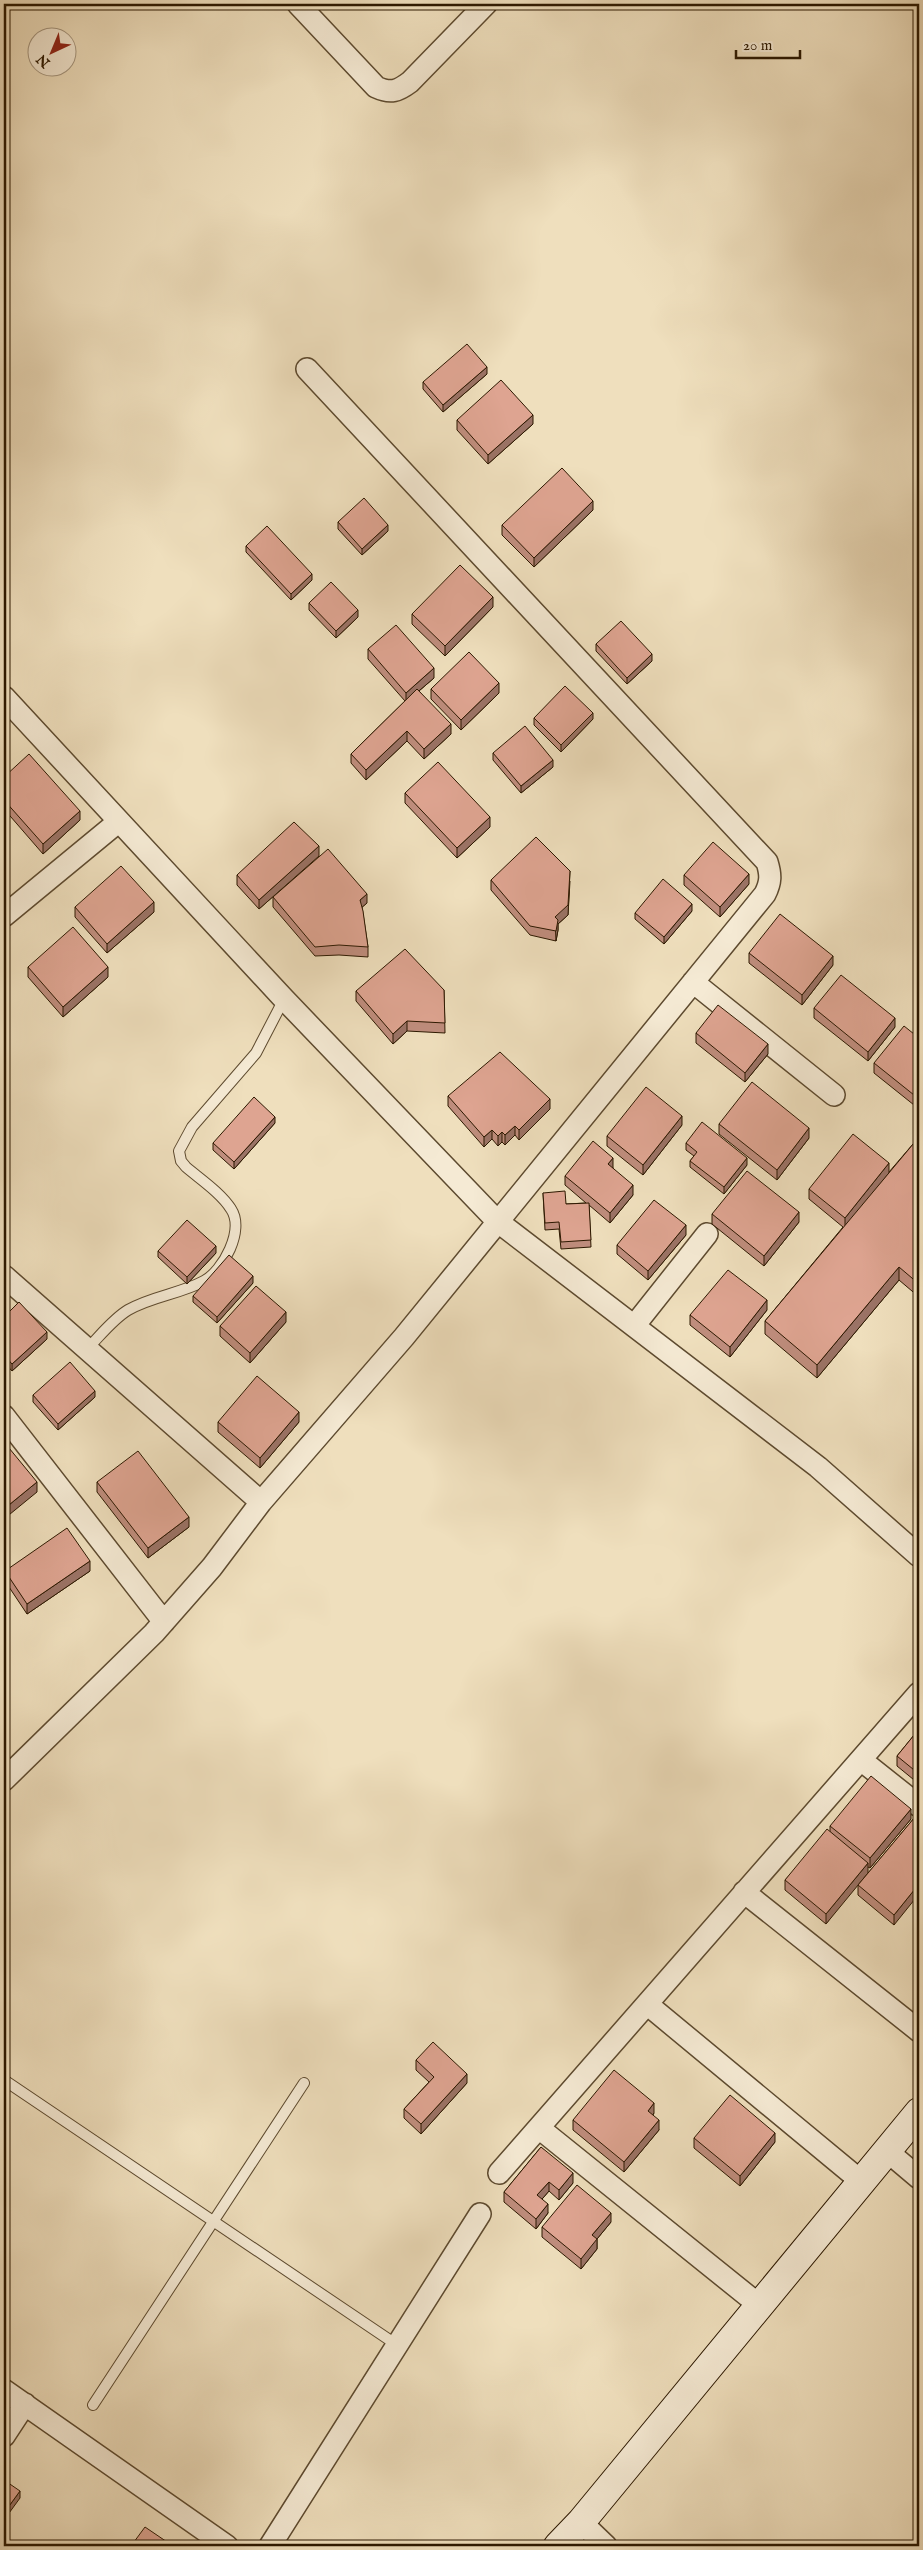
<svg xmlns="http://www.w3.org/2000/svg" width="923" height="2550" font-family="'IM FELL English',serif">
	<rect width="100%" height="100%" fill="#efdfbd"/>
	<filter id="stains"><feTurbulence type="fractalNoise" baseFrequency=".004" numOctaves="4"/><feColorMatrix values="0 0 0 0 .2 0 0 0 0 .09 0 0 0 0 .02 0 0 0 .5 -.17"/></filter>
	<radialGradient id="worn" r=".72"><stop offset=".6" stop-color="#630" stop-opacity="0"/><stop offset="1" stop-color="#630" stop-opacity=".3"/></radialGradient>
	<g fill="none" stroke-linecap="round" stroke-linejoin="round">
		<g stroke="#5d4a2f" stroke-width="12">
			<path id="lane" d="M87,1349c13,-13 26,-30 41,-39 24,-14 52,-16 76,-29 19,-10 41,-51 27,-72 -10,-16 -31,-30 -45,-42l-5,-6 -2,-10 13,-24 64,-74 28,-54
				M4,2080l393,265
				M93,2405l211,-322"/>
		</g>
		<g stroke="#5d4a2f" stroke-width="24">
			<path id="street" d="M298,4l78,83c15,7 22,4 34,-5l76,-78
				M4,697l280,302 213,222 321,246 101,89
				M4,916l114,-94
				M693,982l141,113
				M4,1276l257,226
				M634,1326l73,-92
				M4,1416l160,206
				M861,1760l58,46
				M4,1780l150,-147 58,-66 49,-65 143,-165 361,-443c6,-12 6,-19 2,-32l-460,-493
				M744,1892l175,139
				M647,2004l215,178
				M539,2128l220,177
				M887,2151l32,27
				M499,2173l420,-480
				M4,2390l223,156
				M4,2436l21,-32
				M581,2522l25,24
				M270,2546l210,-332"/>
		</g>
		<g stroke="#2c1800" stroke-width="30">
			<path id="secondary" d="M558,2546l23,-24 338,-410"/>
		</g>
		<use href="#lane" stroke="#f5ead4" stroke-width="10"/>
		<use href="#street" stroke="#f5ead4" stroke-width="21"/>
		<use href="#secondary" stroke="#f5ead4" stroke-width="28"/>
	</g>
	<path fill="#bf8d7d" stroke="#2c1800" d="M487,374l-44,38 -20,-23v-7z
		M457,420l76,4 -45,40 -31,-34z
		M593,510l-59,57 -32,-32v-10z
		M338,522l50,9 -26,24 -24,-26z
		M246,546l66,34 -21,20 -45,-48z
		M309,603l49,14 -22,21 -27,-28z
		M493,607l-48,49 -33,-32v-10z
		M596,644l56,17 -25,23 -31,-33z
		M368,649l66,29 -15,13 32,43 -27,25 -17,-18 -41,39 -15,-17v-9l54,-53 -37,-42z
		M431,689l68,4 -38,37 -30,-31z
		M534,718l59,1 -32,33 -27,-27z
		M493,753l60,14 -32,26 -28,-33z
		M4,777l76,43 -37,34 -39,-45z
		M405,793l85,34 -33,31 -52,-55z
		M319,856l-60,53 -22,-24v-10z
		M684,875l65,9 -29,33 -36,-32z
		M491,880l79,1 -2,34 -10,9v6l-2,11 -26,-6 -39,-45z
		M273,897l94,6 -5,4 6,40v10l-29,-2 -24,1 -42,-49z
		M75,907l79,5 -47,41 -32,-36z
		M692,911l-28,33 -29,-25v-6z
		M749,953l84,12 -31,40 -53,-42z
		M28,967l80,10 -45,40 -35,-40z
		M444,990l1,43 -38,-2 -14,13 -37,-43v-10z
		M814,1008l81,19 -27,34 -54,-43z
		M696,1033l72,21 -23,28 -49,-39z
		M919,1038v71l-45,-36v-10z
		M448,1096l102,13 -31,31 -4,-5 -10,10 -3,-3 -4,4 -6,-7 -8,8 -36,-41z
		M275,1123l-41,46 -21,-19v-7z
		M719,1124l90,14 -32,42 -58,-46z
		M682,1125l-39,50 -36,-29v-10z
		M919,1137v160l-20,-17 -82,98 -52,-44v-13l78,-94 -34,-28v-10l80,-17z
		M686,1143l61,22 -23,29 -34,-27v-6l4,-5 -8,-6z
		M613,1167v1l20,27 -23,28 -21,-18 2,42 -30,2 -2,-20 -14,1 -2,-37 23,11 20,-1 -21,-18v-9z
		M712,1214l87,8 -35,44 -52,-42z
		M686,1235l-38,45 -31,-26v-9z
		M158,1251l58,2 -29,31 -29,-27z
		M253,1283l-36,40 -24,-21v-6z
		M767,1310l-37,47 -40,-32v-10z
		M4,1317l43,22 -35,32 -8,-9z
		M286,1322l-36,41 -30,-27v-10z
		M33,1395l62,2 -37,33 -25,-28z
		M218,1422h81l-39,46 -42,-36z
		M97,1482l92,45 -41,31 -51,-66z
		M5,1571h85l-63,43 -22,-33z
		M919,1729v55l-22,-18v-10z
		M915,1817l-21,108 -36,-30v-10z
		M911,1819l-41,49 -2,-1 -42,57 -41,-34v-10l45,-48v-6z
		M416,2060l51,23 -46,51 -17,-16v-9l25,-27 -13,-12z
		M654,2113l-1,2 6,15 -35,42 -51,-42v-10z
		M694,2138l81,4 -35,44 -46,-38z
		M541,2147l32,36 -14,17 -10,-9 -7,8 6,14 -12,16 -32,-27v-10z
		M611,2222l-14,17v10l-16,20 -39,-32v-10z"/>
	<path fill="#9b7366" stroke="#2c1800" d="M487,367v7l-44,38v-7z
		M533,415v9l-45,40v-9z
		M593,501v9l-59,57v-9z
		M388,525v6l-26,24v-6z
		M312,574v6l-21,20v-6z
		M493,597v10l-48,49v-10z
		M358,610v7l-22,21v-7z
		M652,654v7l-25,23v-6z
		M434,668v10l-28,24v-9z
		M499,683v10l-38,37v-10z
		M593,713v6l-32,33v-7z
		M451,724v10l-27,25v-10z
		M407,731v10l-41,39v-10z
		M553,760v7l-32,26v-7z
		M80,811v9l-37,34v-10z
		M490,817v10l-33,31v-10z
		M319,846v10l-60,53v-9z
		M570,871l-2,44 -10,9v6l-2,11 -1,-24z
		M749,874v10l-29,33v-10z
		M367,894v9l-7,6v-9z
		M154,902v10l-47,41v-9z
		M692,904v7l-28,33v-7z
		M833,956v9l-31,40v-10z
		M108,967v10l-45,40v-10z
		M895,1018v9l-27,34v-9z
		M407,1021v10l-14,13v-10z
		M768,1044v10l-23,28v-9z
		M550,1099v10l-31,31v-10z
		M682,1116v9l-39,50v-10z
		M275,1117v6l-41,46v-7z
		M515,1126v9l-10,10v-10z
		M809,1128v10l-32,42v-10z
		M492,1130v9l-8,8v-10z
		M502,1132v10l-4,4v-10z
		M613,1158v9l-5,7v-10z
		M747,1158v7l-23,29v-7z
		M889,1163v10l-44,55v-10z
		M633,1185v10l-23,28v-10z
		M799,1212v10l-35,44v-10z
		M686,1225v10l-38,45v-9z
		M216,1246v7l-29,31v-7z
		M899,1267v13l-82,98v-13z
		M253,1276v7l-36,40v-6z
		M9,1286v10l-5,4v-9z
		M767,1300v10l-37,47v-10z
		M286,1312v10l-36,41v-10z
		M47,1332v7l-35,32v-7z
		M95,1391v6l-37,33v-6z
		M299,1412v10l-39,46v-10z
		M37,1482v10l-33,27v-10z
		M189,1517v10l-41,31v-10z
		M90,1561v10l-63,43v-10z
		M911,1809v10l-41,49v-10z
		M868,1863v10l-42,51v-10z
		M919,1884v10l-25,31v-10z
		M467,2074v9l-46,51v-10z
		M654,2103v10l-6,8v-10z
		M659,2120v10l-35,42v-10z
		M775,2133v9l-35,44v-10z
		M573,2173v10l-14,17v-10z
		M549,2182v9l-12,14v-10z
		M548,2204v9l-12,16v-10z
		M611,2213v9l-14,17v10l-16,20v-10l11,-24z
		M20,2491v7l-16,22v-7z"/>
	<path fill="#dea491" stroke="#2c1800" d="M467,344l20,23 -44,38 -20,-23z
		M501,380l32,35 -45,40 -31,-35z
		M562,468l31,33 -59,57 -32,-33z
		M364,498l24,27 -26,24 -24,-27z
		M267,526l45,48 -21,20 -45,-48z
		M460,565l33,32 -48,49 -33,-32z
		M331,582l27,28 -22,21 -27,-28z
		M621,621l31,33 -25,24 -31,-34z
		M396,625l38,43 -28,25 -38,-44z
		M469,652l30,31 -38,37 -30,-31z
		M565,686l28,27 -32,32 -27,-27z
		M417,689l34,35 -27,25 -17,-18 -41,39 -15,-16z
		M525,726l28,34 -32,26 -28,-33z
		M29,754l51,57 -37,33 -39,-44v-23z
		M438,762l52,55 -33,31 -52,-55z
		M294,822l25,24 -60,54 -22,-25z
		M536,837l34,34 -2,34 -13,12 3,3 -2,11 -26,-5 -39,-46z
		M713,842l36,32 -29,33 -36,-32z
		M328,849l39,45 -7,6 3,11 5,36 -29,-2 -24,2 -42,-50z
		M121,866l33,36 -47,42 -32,-37z
		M663,879l29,25 -28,33 -29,-24z
		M780,914l53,42 -31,39 -53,-42z
		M73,927l35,40 -45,40 -35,-40z
		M405,949l39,41 1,33 -38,-2 -14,13 -37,-43z
		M841,975l54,43 -27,34 -54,-44z
		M718,1005l50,39 -23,29 -49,-40z
		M904,1026l15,12v61l-45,-36z
		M500,1052l50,47 -31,31 -4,-4 -10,9 -3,-3 -4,4 -6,-6 -8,7 -36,-41z
		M752,1082l57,46 -32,42 -58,-46z
		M646,1087l36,29 -39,49 -36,-29z
		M254,1097l21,20 -41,45 -21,-19z
		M702,1122l45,36 -23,29 -34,-26 7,-9 -11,-9z
		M853,1134l36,29 -44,55 -36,-29z
		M919,1137v147l-20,-17 -82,98 -52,-44z
		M593,1141l20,17 -5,6 25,21 -23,28 -45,-37z
		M747,1171l52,41 -35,44 -52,-42z
		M565,1191l1,13 23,-1 2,37 -30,2 -2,-20 -14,1 -2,-30z
		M654,1200l32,25 -38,46 -31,-26z
		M187,1220l29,26 -29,31 -29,-26z
		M229,1255l24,21 -36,41 -24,-21z
		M728,1270l39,30 -37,47 -40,-32z
		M4,1280l5,6 -5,5z
		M256,1286l30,26 -36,41 -30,-27z
		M19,1302l28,30 -35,32 -8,-9v-38z
		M70,1362l25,29 -37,33 -25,-29z
		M257,1376l42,36 -39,46 -42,-36z
		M9,1448l28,34 -33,27v-57z
		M138,1451l51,66 -41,31 -51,-66z
		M67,1528l23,33 -63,43 -22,-33z
		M919,1729v45l-22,-18z
		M871,1776l40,33 -41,49 -40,-32z
		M915,1817l4,3v64l-25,31 -36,-30z
		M827,1829l41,34 -42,51 -41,-34z
		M433,2042l34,32 -46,50 -17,-15 30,-32 -18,-17z
		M614,2070l40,33 -6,8 11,9 -35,42 -51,-42z
		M730,2095l45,38 -35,43 -46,-38z
		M541,2147l32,26 -14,17 -10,-8 -12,13 11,9 -12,15 -32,-27z
		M577,2185l34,28 -19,22 5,4 -16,20 -39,-32z
		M4,2480l16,11 -16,22z
		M145,2527l28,19h-42z
		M578,2540l6,6h-12z"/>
	<rect width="923" height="2550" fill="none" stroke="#efdfbd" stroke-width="20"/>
	<rect x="5" y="5" width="913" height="2540" fill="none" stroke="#2c1800" stroke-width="2.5"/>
	<rect x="10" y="10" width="903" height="2530" fill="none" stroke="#2c1800"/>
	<g transform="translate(52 52) rotate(224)"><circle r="24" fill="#f5ead4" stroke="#a5967f"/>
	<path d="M0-4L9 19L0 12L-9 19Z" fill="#8f2418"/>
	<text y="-8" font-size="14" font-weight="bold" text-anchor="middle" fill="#2c1800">N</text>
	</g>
	<path d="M736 50v8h64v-8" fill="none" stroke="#2c1800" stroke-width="2.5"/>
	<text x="743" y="50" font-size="15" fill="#2c1800" stroke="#f5ead4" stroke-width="4" paint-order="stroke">20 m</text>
	<rect width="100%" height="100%" filter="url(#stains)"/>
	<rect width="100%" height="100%" fill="url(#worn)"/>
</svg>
